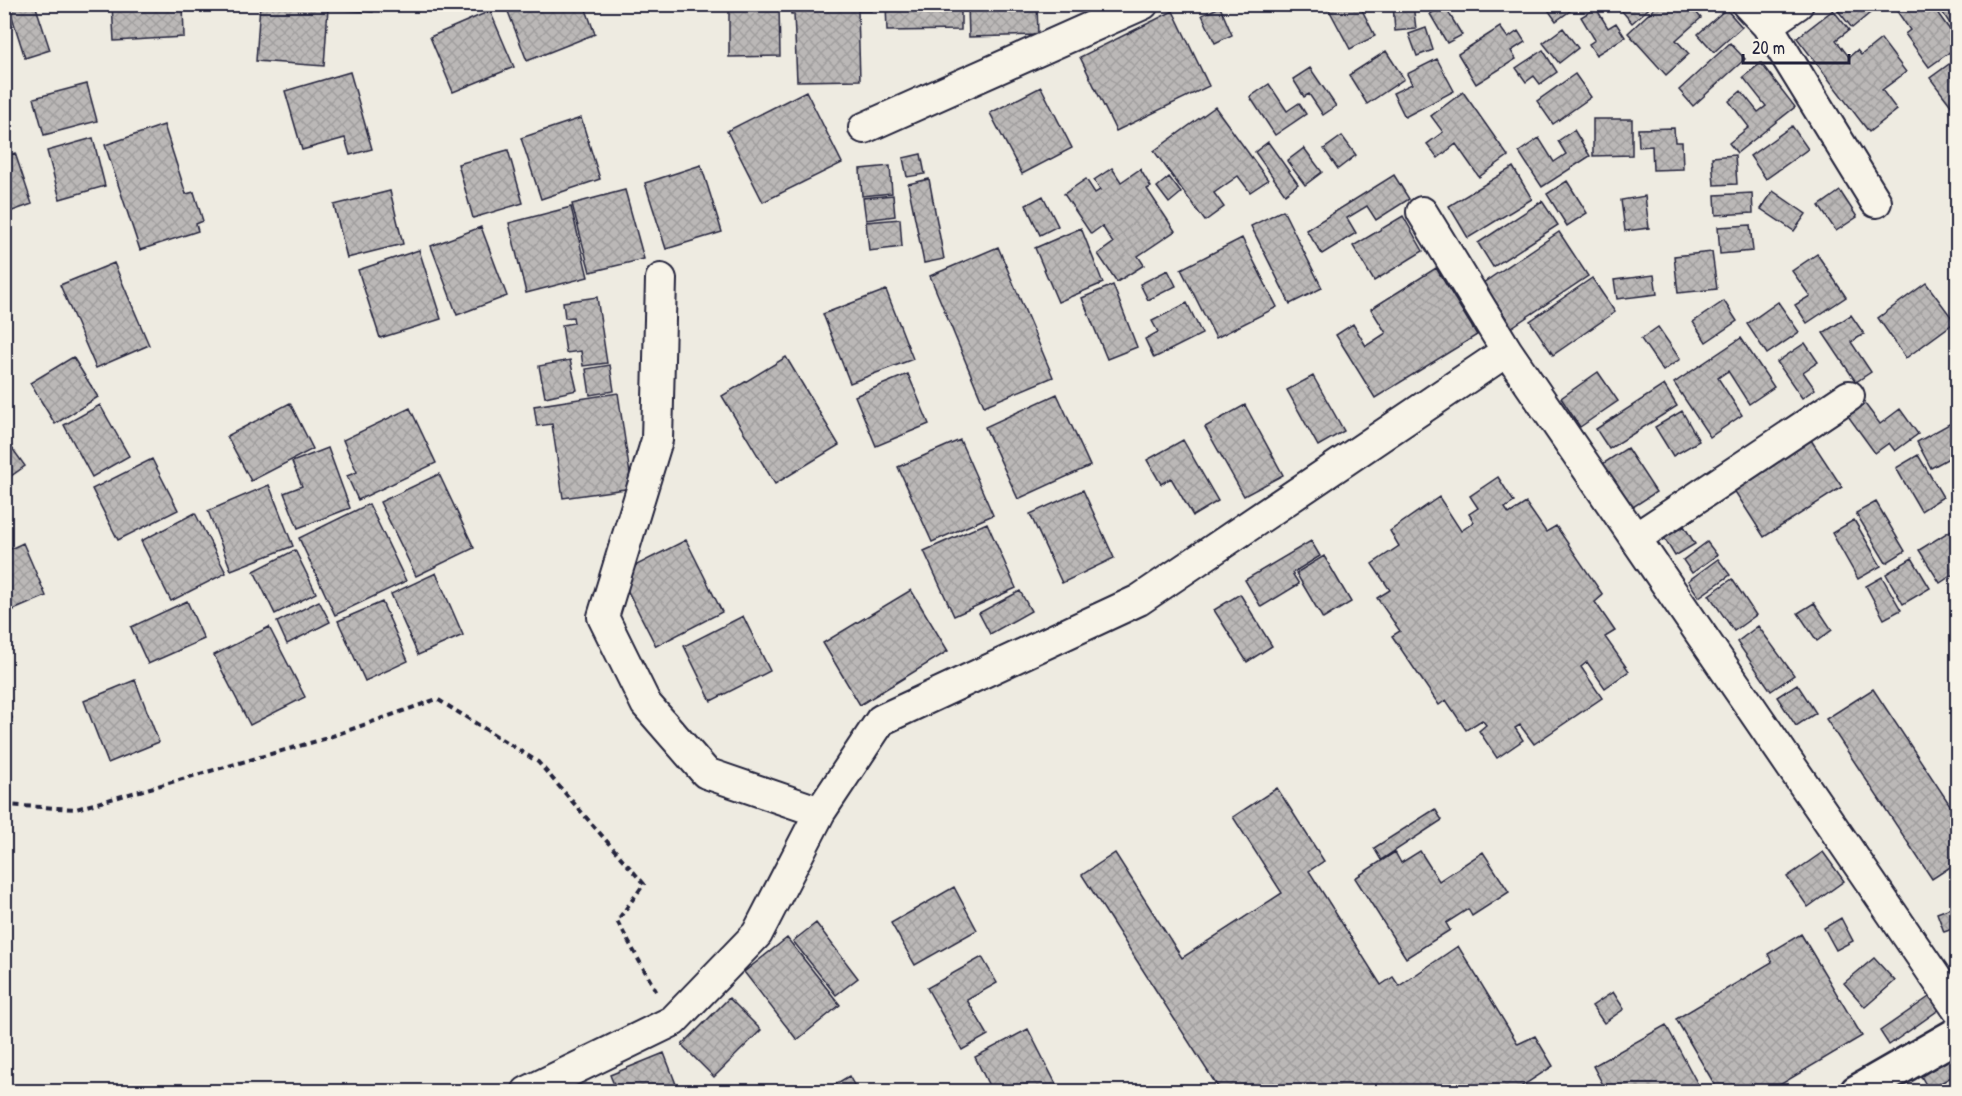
<svg xmlns="http://www.w3.org/2000/svg" width="1962" height="1096" font-family="'Patrick Hand',sans-serif">
	<defs>
		<pattern id="building-cross-hatch" width="8" height="8" patternUnits="userSpaceOnUse" patternTransform="scale(1.5)"><rect width="8" height="8" fill="#bbb8b7"/><path d="M0 0l8 8M0 8l8-8" fill="none" stroke="#a09e9e"/></pattern>
	</defs>
	<rect width="100%" height="100%" fill="#eeebe1"/>
	<filter id="ink" filterUnits="userSpaceOnUse"><feTurbulence type="fractalNoise" baseFrequency=".0167" numOctaves="2"/><feDisplacementMap in="SourceGraphic" scale="12" xChannelSelector="R" yChannelSelector="G"/><feConvolveMatrix kernelMatrix="1 2 1 2 8 2 1 2 1" color-interpolation-filters="sRGB"/></filter>
	<g filter="url(#ink)">
		<path fill="url(#building-cross-hatch)" stroke="#22223b" stroke-width="1.5" d="M8,4h27l15,46 -25,8z
			M112,4h71l1,33 -70,4z
			M260,4h114l-1,8 -45,-3 -4,57 -68,-5z
			M519,4h65l11,30 -68,27 -20,-52z
			M729,4h50l1,52 -51,1z
			M790,4h81v7h-13l2,69 -63,1 -3,-67h-3z
			M886,4h75v26l-74,1z
			M968,4h69l1,31 -69,2z
			M1326,4h33l16,32 -25,13z
			M1393,4h20l3,25 -21,2z
			M1499,4h14l1,2 -11,5z
			M1544,4h27l3,4 -18,13z
			M1629,4h25l-22,19 -10,-12z
			M1659,4h30l12,14 -25,22 13,14 -23,21 -38,-42z
			M1841,4h40l-29,24 -16,-20z
			M1892,4h31l1,3 7,-3 27,37v5l-29,21 -24,-33 5,-4z
			M1937,4h21v32z
			M1444,5l18,30 -15,8 -17,-29z
			M1220,7l12,28 -17,8 -13,-28z
			M1596,8l12,20 8,-5 9,14 -29,18 -7,-11 6,-4 -14,-23z
			M1726,9l16,18 -28,25 -16,-18z
			M1833,10l16,20 -13,10 13,17 8,-7 4,5 20,-16 25,33 -24,18 15,20 -28,22 -72,-94z
			M490,11l24,56 -61,25 -23,-55z
			M1173,11l36,75 -93,45 -36,-74z
			M1500,27l8,11 10,-7 7,11 -14,9 5,8 -40,25 -18,-30z
			M1426,28l7,22 -16,6 -8,-22z
			M1563,28l15,20 -19,15 -16,-20z
			M1730,43l15,16 -52,47 -14,-16z
			M1543,50l14,22 -17,12 -6,-8 -8,6 -10,-14z
			M1386,51l18,28 -37,25 -18,-29z
			M1437,59l17,32 -49,26 -12,-24 19,-9 -5,-10z
			M1952,62l6,4v49l-28,-37z
			M1761,63l34,44 -58,46 -8,-10 20,-16 -20,-26 12,-10 17,21 8,-6 -23,-29z
			M1310,68l26,38 -13,9 -14,-21 -5,3 -11,-18z
			M350,72l22,77 -22,6 -5,-17 -43,12 -17,-59z
			M1575,74l16,23 -38,27 -16,-23z
			M87,84l10,37 -53,14 -10,-37z
			M1269,84l18,27 12,-8 7,11 -31,21 -25,-38z
			M1041,87l31,61 -50,26 -32,-61z
			M806,91l36,72 -79,39 -36,-71z
			M1463,92l45,64 -29,21 -23,-33 -18,14 -11,-14 16,-12 -12,-16z
			M1215,107l53,73 -18,12 -12,-16 -24,17 10,14 -19,14 -51,-70z
			M581,118l19,61 -59,20 -20,-61z
			M1593,119h39v36l-39,1z
			M164,125l22,69 8,-2 9,29 -7,3 2,7 -58,19 -35,-105z
			M1792,126l16,23 -42,30 -16,-23z
			M1674,128l1,14h7l1,27 -30,1 -1,-24 -13,1 -1,-18z
			M1574,130l16,26 -48,31 -23,-35 20,-14 15,24 12,-8 -8,-13z
			M1342,136l14,19 -18,14 -14,-20z
			M93,138l12,48 -45,13 -13,-48z
			M1268,142l30,42 -13,10 -30,-42z
			M1304,148l18,24 -17,13 -18,-24z
			M508,150l15,53 -50,15 -15,-54z
			M15,153l17,51 -28,10v-57z
			M921,154l4,20 -18,3 -4,-19z
			M1735,155l2,29 -23,1 -2,-28z
			M701,165l21,67 -56,17 -21,-66z
			M890,166l2,27 -30,3 -2,-27z
			M1513,167l19,32 -64,39 -19,-32z
			M1112,168l9,14 19,-13 11,18 -4,2 28,42 -37,25 6,9 -27,17 -19,-28 15,-11 -11,-17 -11,8 -27,-40 22,-15 9,14 5,-3 -6,-10z
			M1394,175l15,24 -33,21 -9,-14 -20,12 9,15 -34,21 -16,-24z
			M1169,177l12,16 -12,10 -12,-16z
			M929,179l15,80 -20,4 -16,-79z
			M1567,181l20,32 -20,13 -20,-32z
			M625,190l19,69 -54,13 -18,-68z
			M390,191l13,53 -56,14 -13,-53z
			M1773,191l33,23 -12,17 -33,-22z
			M1840,191l17,26 -21,14 -17,-25z
			M1752,193l1,20 -37,2 -1,-20z
			M893,195l2,21 -29,4 -3,-22z
			M1043,196l15,30 -18,9 -14,-30z
			M1645,196l4,32 -24,3 -4,-31z
			M1542,201l16,24 -65,42 -15,-24z
			M571,207l17,70 -62,16 -17,-70z
			M1283,210l39,78 -32,16 -39,-78z
			M1403,216l20,35 -49,30 -21,-35z
			M900,219l2,28 -33,4 -3,-29z
			M1750,225l3,26 -33,3 -2,-27z
			M481,227l26,69 -50,19 -26,-69z
			M1081,228l22,55 -45,19 -23,-54z
			M1559,232l29,44 -76,51 -29,-44z
			M1242,238l35,69 -61,31 -35,-69z
			M998,247l55,130 -69,29 -54,-130z
			M419,250l22,69 -61,19 -22,-68z
			M1712,252l5,37 -39,4 -4,-37z
			M1817,254l29,43 -39,26 -12,-18 15,-9 -18,-25z
			M114,263l35,82 -53,23 -36,-83z
			M1436,268l41,67 -102,63 -39,-63 17,-11 13,22 20,-13 -15,-24z
			M1168,270l8,16 -28,14 -8,-16z
			M1654,275l3,19 -40,5 -3,-19z
			M1592,278l23,34 -62,43 -23,-34z
			M1926,283l29,39 -49,36 -28,-40z
			M1113,285l24,62 -30,12 -25,-61z
			M886,290l27,69 -63,24 -27,-69z
			M597,297l10,66 -24,3 -2,-15 -15,2 -4,-28 12,-2 -1,-6 -8,1 -2,-16z
			M1724,301l13,20 -31,21 -13,-20z
			M1778,302l21,30 -32,22 -20,-30z
			M1187,303l15,31 -48,24 -9,-19 13,-7 -6,-11z
			M1851,315l13,19 -13,8 20,30 -15,10 -33,-49z
			M1658,327l22,32 -17,12 -22,-32z
			M1741,338l33,49 -25,17 -21,-33 -10,7 24,37 -32,22 -36,-54z
			M1805,343l13,19 -15,10 12,17 -13,9 -25,-36z
			M73,357l25,40 -43,27 -25,-41z
			M786,357l53,88 -64,39 -53,-88z
			M570,360l7,30 -32,7 -6,-31z
			M610,365l4,26 -24,4 -4,-26z
			M1598,372l20,29 -38,26 -19,-29z
			M908,374l21,50 -53,22 -21,-50z
			M1313,376l31,55 -26,15 -31,-56z
			M1664,385l13,21 -68,43 -13,-20z
			M618,393l14,95 -69,10 -11,-74 -15,2 -3,-20z
			M1057,394l33,72 -72,33 -33,-72z
			M290,403l23,46 -62,32 -24,-45z
			M1865,404l15,20 20,-15 18,25 -23,17 -6,-8 -14,10 -27,-37z
			M100,405l29,51 -37,21 -28,-52z
			M1245,405l38,70 -39,21 -39,-69z
			M410,408l26,55 -78,37 -11,-24 10,-4 -14,-32z
			M1682,411l17,30 -26,15 -18,-29z
			M1958,419v34l-27,15 -14,-26z
			M960,440l33,75 -61,27 -34,-75z
			M1183,440l35,61 -25,15 -22,-38 -10,6 -14,-24z
			M1811,440l31,47 -78,50 -30,-47z
			M12,448l13,18 -21,15v-28z
			M328,448l22,60 -52,20 -14,-35 18,-7 -10,-24z
			M1627,448l29,44 -26,17 -29,-44z
			M1918,455l25,42 -22,14 -25,-43z
			M152,459l26,51 -60,30 -26,-51z
			M439,474l35,74 -58,28 -36,-74z
			M1498,477l16,25 -9,6 4,6 17,-11 20,29 10,-6 47,69 -8,7 20,29 -10,6 24,34 -24,17 -18,-26 -6,5 21,31 -68,46 -14,-19 -5,3 8,12 -26,18 -18,-27 7,-6 -4,-5 -16,10 -20,-30 -7,5 -47,-69 8,-5 -23,-33 13,-8 -18,-26 27,-18 -9,-15 49,-34 22,34 13,-9 -5,-8 9,-6 -8,-12z
			M269,485l24,61 -62,24 -23,-59z
			M1083,490l31,68 -52,25 -32,-69z
			M1876,502l29,49 -19,12 -30,-50z
			M369,504l37,77 -71,34 -36,-77z
			M195,513l31,60 -55,28 -30,-60z
			M1854,520l27,46 -23,13 -26,-46z
			M987,523l29,65 -62,28 -30,-65z
			M1684,526l11,18 -20,12 -11,-18z
			M1958,526v45l-18,12 -21,-33z
			M686,540l36,72 -66,34 -37,-72z
			M1311,541l9,15 -28,17 7,11 -38,23 -16,-27z
			M1707,542l10,13 -25,18 -9,-13z
			M23,543l23,53 -42,18v-62z
			M295,550l21,43 -41,21 -21,-43z
			M1324,556l27,46 -28,17 -27,-46z
			M1912,558l18,30 -27,16 -17,-30z
			M1718,559l12,16 -31,22 -11,-16z
			M436,573l27,62 -45,20 -27,-61z
			M1882,577l19,33 -17,9 -18,-33z
			M1732,579l24,36 -22,16 -25,-36z
			M911,590l37,61 -88,54 -37,-62z
			M1020,591l11,20 -41,23 -11,-21z
			M1240,594l32,52 -25,16 -33,-52z
			M187,601l17,38 -56,25 -17,-37z
			M319,601l11,21 -43,22 -10,-22z
			M382,602l26,59 -43,20 -27,-60z
			M1814,603l18,27 -15,11 -19,-28z
			M743,616l27,55 -59,30 -27,-55z
			M1758,626l36,49 -23,16 -34,-49z
			M269,627l36,70 -55,28 -36,-70z
			M135,680l24,62 -51,21 -24,-62z
			M1797,684l19,29 -20,13 -19,-29z
			M1873,689l85,128v45l-26,17 -106,-160z
			M4,702l8,16 -8,4z
			M1277,788l47,73 -15,10 72,114 12,-8 6,9 59,-40 60,98 17,-8 18,30 -40,26h-292l-139,-217 33,-22 67,105 100,-65 -49,-76z
			M1435,809l7,11 -61,40 -7,-12z
			M1420,851l19,30 44,-29 26,40 -37,24 -4,-7 -22,14 4,7 -44,28 -51,-80 40,-26 6,11z
			M1823,852l21,29 -36,26 -21,-30z
			M954,887l23,43 -62,35 -24,-42z
			M1958,905v22l-14,5 -7,-19z
			M1841,918l12,23 -17,9 -12,-22z
			M816,923l42,55 -22,17 -43,-54z
			M1801,934l61,102 -94,56h-49l-43,-73 96,-57 -4,-8z
			M787,938l53,67 -43,35 -53,-68z
			M982,957l15,26 -30,17 21,35 -26,15 -35,-62z
			M1874,958l21,23 -30,26 -21,-24z
			M1613,992l11,17 -20,14 -12,-17z
			M1932,995l8,14 -51,36 -9,-14z
			M729,998l32,32 -47,47 -32,-32z
			M1666,1025l36,67h-95l-14,-26z
			M1028,1029l30,59 -6,4h-60l-17,-35z
			M664,1053l15,39h-62l-7,-17z
			M1958,1054v19l-29,17 -8,-14z
			M849,1076l9,16h-36z"/>
		<g fill="none" stroke-linecap="round" stroke-linejoin="round">
			<g stroke="#22223b" stroke-width="34">
				<path id="street" d="M1747,4l20,21 109,177
					M1767,25l31,-21
					M864,128l279,-124
					M1422,212l85,139 451,659
					M661,279l-4,161 -54,177 43,87 60,69 114,39
					M1636,538l213,-142
					M527,1092l146,-71 84,-87 63,-122 61,-92 258,-120 368,-249"/>
			</g>
			<g stroke="#22223b" stroke-width="38">
				<path id="secondary" d="M1857,1092l101,-58"/>
			</g>
			<path stroke="#22223b" stroke-width="4" stroke-dasharray="6 4.5" stroke-linecap="butt" d="M4,805l72,4 248,-70 113,-40 101,63 106,122 -27,37 39,70"/>
			<use href="#street" stroke="#f7f3e8" stroke-width="30"/>
			<use href="#secondary" stroke="#f7f3e8" stroke-width="33"/>
		</g>
	</g>
	<rect width="1962" height="1096" fill="none" stroke="#f7f3e8" stroke-width="24"/>
	<rect x="12" y="12" width="1938" height="1072" fill="none" stroke="#22223b" stroke-width="2" filter="url(#ink)"/>
	<path d="M1743 54v9h106v-9" fill="none" stroke="#22223b" stroke-width="3"/>
	<text x="1752" y="54" font-size="18" fill="#22223b" stroke="#f7f3e8" stroke-width="4.5" paint-order="stroke">20 m</text>
</svg>
